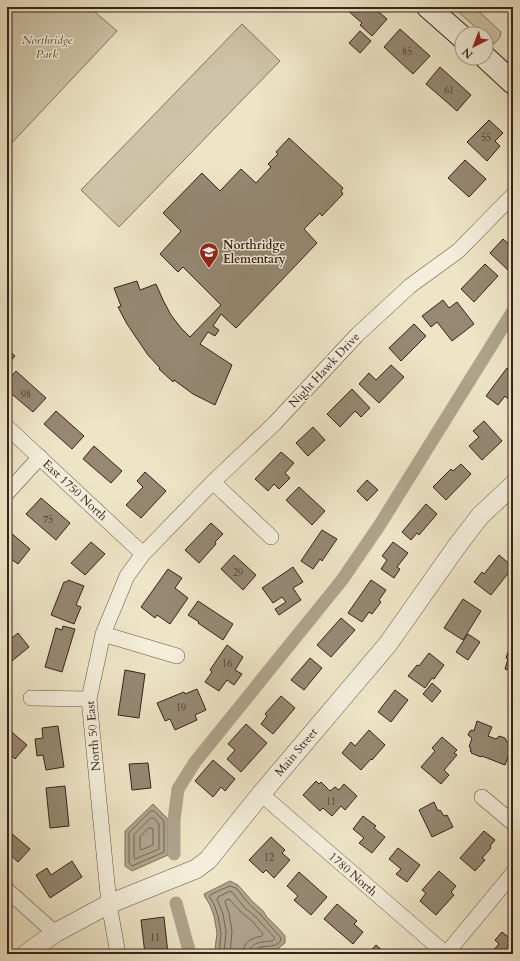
<svg xmlns="http://www.w3.org/2000/svg" width="520" height="961" font-family="Cardo,serif">
	<rect width="100%" height="100%" fill="#eee5c7"/>
	<filter id="stains"><feTurbulence type="fractalNoise" baseFrequency=".005" numOctaves="4"/><feColorMatrix values="0 0 0 0 .2 0 0 0 0 .09 0 0 0 0 .02 0 0 0 .5 -.17"/></filter>
	<radialGradient id="worn" r=".72"><stop offset=".6" stop-color="#630" stop-opacity="0"/><stop offset="1" stop-color="#630" stop-opacity=".3"/></radialGradient>
	<path fill="#cfc4a9" stroke="#827460" d="M7,7h82l28,24 -110,117z
		M453,7h21l27,25 -1,5 -6,7 -8,-7v-3h-3z
		M242,24l38,37 -161,166 -38,-37z"/>
	<path fill="#afa38c" stroke="#7f705e" d="M153,804l15,15v36l-36,16 -7,-5v-35z
		M230,881l8,4 14,16 11,10 4,6 13,13 5,6v7l-9,7 -24,3 -1,1h-36v-5l2,-16 -3,-17 -4,-11 -5,-8 -1,-3z"/>
	<g fill="none" stroke-linecap="round" stroke-linejoin="round">
		<path stroke="#726352" stroke-width="1" d="M151,811h3l10,10v31l-32,14 -3,-3v-30z
			M151,818h3l5,6v25l-24,10 -1,-2v-22z
			M149,828h2l2,1v16l-12,5 -1,-2v-11z
			M219,954l2,-21 -3,-17 -4,-12 -5,-8c4,-3 16,-8 21,-10l6,2 13,16 11,10 21,24 -1,4c0,0 -5,3 -5,3 -8,3 -20,-1 -21,9
			M224,954l2,-22 -3,-18 -6,-15 1,-2 12,-6 2,1 13,16 11,9 5,6 14,15 -3,3c-9,1 -22,0 -23,13
			M230,954l2,-23 -3,-18 -4,-11 1,-2 3,-1 13,14 10,8 11,13 -1,2c-11,2 -19,6 -19,18"/>
		<path stroke="#afa38c" stroke-width="13" d="M174,854v-34l4,-31 17,-27 147,-182 37,-54 134,-215
			M176,903l14,51"/>
	</g>
	<path fill="#968873" stroke="#362318" d="M348,7h25l14,12 -15,17 -12,-11 2,-2 -16,-14z
		M400,29l30,27 -17,18 -29,-27z
		M360,31l11,10 -11,12 -11,-10z
		M440,67l31,28 -14,16 -31,-27z
		M489,120l14,13 -8,8 5,5 -13,15 -20,-19z
		M289,138l54,50 -2,3 2,3 -21,22 -2,-3 -16,16 13,14 -81,85 -15,-14 -8,12 6,4 -4,6 -7,-4 -8,12 32,21 -17,40 -22,-11 -19,-14 -1,2 -14,-13 1,-1 -12,-13 -21,-31 -9,-17 3,-1 -7,-18 23,-7 3,9 16,-6 7,16 8,15 10,13 9,9 31,-32 -38,-38 -5,5 -18,-18 21,-23 -18,-18 39,-40 18,18 21,-22 15,14 15,-16 -3,-3 10,-10 -2,-2z
		M465,160l21,19 -17,18 -21,-19z
		M503,239l7,6 3,-3v27l-3,3 -20,-19z
		M485,264l13,12 -24,26 -13,-13z
		M443,300l6,8 8,-6 17,22 -22,17 -15,-19 -6,5 -9,-11z
		M414,324l12,12 -25,25 -12,-13z
		M7,349l8,7 -8,9z
		M391,365l13,12 -25,26 -20,-19 10,-11 7,7z
		M507,368l6,4v20l-5,7 -3,-3 -7,9 -12,-9z
		M16,371l30,27 -13,14 -26,-22v-9z
		M352,389l18,19 -9,9 -6,-6 -15,16 -13,-13z
		M56,411l28,25 -12,13 -28,-25z
		M484,421l18,20 -20,19 -13,-14 10,-9 -6,-6z
		M313,427l12,13 -17,16 -12,-13z
		M94,446l28,25 -11,12 -28,-24z
		M281,452l13,11 -9,10 5,5 -11,11 -5,-5 -6,7 -13,-12z
		M461,464l10,10 -25,26 -13,-13 18,-18 2,2z
		M145,472l21,19 -25,27 -15,-13 17,-18 -6,-6z
		M367,480l11,10 -11,11 -10,-10z
		M299,487l26,24 -13,14 -26,-25z
		M41,498l29,25 -14,17 -30,-26z
		M426,504l11,10 -18,21 -2,-2 -6,7 -9,-8z
		M211,523l12,11 -8,8 1,2 -17,19 -14,-13z
		M322,530l15,9 -15,22 -2,-2 -7,10 -12,-8z
		M11,533l19,16 -12,15 -7,-5 -4,5v-26z
		M91,542l14,12 -20,21 -14,-12z
		M393,542l15,11 -11,14 3,2 -6,9 -13,-9 6,-9 -5,-4z
		M234,555l22,20 -13,15 -22,-21z
		M499,555l14,12 -22,28 -17,-13 8,-10 2,2z
		M293,567l10,15 -10,6 8,12 -22,15 -4,-6 11,-7 -4,-5 -9,6 -11,-15z
		M168,569l14,9 -7,10 13,10 -18,26 -13,-9 -2,3 -14,-11z
		M68,580l16,6 -8,19 5,2 -7,17 -23,-9 13,-33h3z
		M371,580l15,10 -7,10 2,2 -9,12 -3,-2 -7,10 -14,-9z
		M463,599l18,12 -18,29 -19,-12z
		M198,601l35,23 -10,16 -25,-17 1,-1 -11,-7z
		M341,618l14,12 -24,27 -14,-12z
		M63,626l12,3 -13,43 -17,-5 11,-39 6,2z
		M18,633l11,14 -22,18v-23z
		M468,634l12,8 -12,18 -12,-8z
		M227,645l16,12 -8,13 7,4 -8,11 -7,-5 -8,11 -14,-9 7,-10 -2,-2z
		M509,649l4,1v22l-8,-3 3,-10 -2,-1z
		M429,653l15,12 -10,14 -2,-1 -7,10 -17,-12 9,-11 2,1z
		M310,658l12,10 -18,22 -13,-10z
		M125,670l20,4 -6,44 -21,-3z
		M432,683l9,8 -9,11 -9,-8z
		M197,689l9,21 -11,5 2,5 -22,10 -5,-11 -5,2 -8,-18 27,-11 1,2z
		M395,690l13,10 -17,22 -13,-10z
		M281,696l14,12 -22,26 -12,-10 6,-8 -2,-2z
		M477,721l15,6 -4,9 8,3 3,-3 6,2 2,4 6,3 -8,20 -23,-9 -1,1 -10,-4 1,-1 -2,-1 1,-3 -2,-1 3,-9 -4,-3 2,-4 2,-1 2,1z
		M246,724l21,19 -26,29 -14,-13 8,-9 -7,-6z
		M58,726l6,41 -18,3 -3,-15 -6,1 -2,-17 8,-1 -1,-10z
		M7,728l20,17 -12,14 -8,-8z
		M369,730l16,15 -13,15 -1,-1 -10,11 -19,-17 9,-11 4,4z
		M442,737l15,13 -3,3 3,2 -13,15 5,5 -8,9 -20,-17 14,-16 -3,-3z
		M213,760l22,19 -10,12 -4,-4 -8,10 -18,-16z
		M148,763l3,25 -19,2 -3,-26z
		M316,781l3,3 2,-2 9,9 5,-4 4,3 5,-6 13,12 -12,14 -4,-4 -9,10 -9,-8 -3,3 -17,-16z
		M65,786l4,40 -19,2 -4,-40z
		M434,802l4,9 2,-1 4,6 3,-1 6,12 -21,10 -13,-27z
		M363,816l13,10 -2,2 11,9 -13,16 -13,-10 5,-5 -11,-9z
		M484,831l11,9 -5,6 1,2 -9,10 3,2 -10,11 -15,-13z
		M11,833l19,16 -12,13 -11,-10v-13z
		M271,837l14,13 -3,3 8,7 -16,18 -8,-8 -3,3 -14,-13z
		M398,848l22,17 -13,17 -11,-8 5,-5 -12,-10z
		M72,861l10,16 -32,21 -14,-23 11,-7 4,7z
		M439,871l17,15 -5,6 3,3 -18,20 -16,-14 6,-8 -4,-3z
		M299,872l28,25 -16,18 -17,-15 4,-4 -11,-10z
		M337,904l20,17 -3,3 9,8 -10,12 -29,-25z
		M164,917l4,37h-23l-4,-34z
		M502,932l11,9v13h-23l9,-10 -4,-4z
		M376,945l7,6 2,-2 5,5 3,-4 4,4h-29z"/>
	<g fill="none" stroke-linecap="round" stroke-linejoin="round">
		<g stroke="#645444" stroke-width="16">
			<path id="minor" d="M7,427l136,127
				M213,482l58,55
				M7,493l33,-36
				M103,634l74,22
				M31,698l58,1
				M261,794l185,160
				M482,797l31,26
				M7,890l48,43
				M118,954l-9,-50 -20,-205 14,-65 24,-58 16,-22 70,-72 62,-59 82,-88 53,-49 48,-35 55,-56
				M446,954l67,-81"/>
		</g>
		<g stroke="#645444" stroke-width="20">
			<path id="tertiary" d="M26,954l29,-21 54,-29 87,-35 12,-9 53,-66 127,-150 69,-98 23,-30 33,-31"/>
		</g>
		<g stroke="#362318" stroke-width="24">
			<path id="secondary" d="M428,7l34,30
				M486,58l27,25"/>
		</g>
		<use href="#minor" stroke="#f4eedb" stroke-width="15"/>
		<use href="#tertiary" stroke="#f4eedb" stroke-width="19"/>
		<use href="#secondary" stroke="#f4eedb" stroke-width="22"/>
	</g>
	<defs>
		<g id="school-pin" transform="scale(1)"><path d="M0 17L-7.5 6A9.5 9.5 0 1 1 7.5 6Z" fill="#8f2418" stroke="#f4eedb"/><path d="M0-5L7-2L0 1L-7-2ZM-4 1L0 2.5L4 1V4Q0 6-4 4Z" fill="#fff"/></g>
	</defs>
	<g fill-rule="evenodd">
		<use href="#school-pin" x="209" y="252"/>
	</g>
	<g text-anchor="middle" stroke-width="3" stroke-linejoin="round" paint-order="stroke">
		<g font-size="10" fill="#4e3c2f">
			<text x="407" y="55">85</text>
			<text x="449" y="94">61</text>
			<text x="486" y="141">55</text>
			<text x="26" y="398">98</text>
			<text x="48" y="523">75</text>
			<text x="238" y="576">29</text>
			<text x="227" y="667">16</text>
			<text x="181" y="711">19</text>
			<text x="331" y="805">11</text>
			<text x="269" y="861">12</text>
			<text x="155" y="941">11</text>
		</g>
		<g font-size="12" font-style="italic" fill="#5c4b3c" stroke="#f4eedb">
			<text x="47" y="44">Northridge<tspan x="47" dy="14">Park</tspan></text>
		</g>
		<g font-size="12" font-weight="bold" fill="#362318" stroke="#f4eedb" text-anchor="start">
			<text x="223" y="249">Northridge<tspan x="223" dy="14">Elementary</tspan></text>
		</g>
		<g font-size="12" fill="#362318" stroke="#f4eedb">
			<text transform="translate(324 370) rotate(-47)" y="4">Night Hawk Drive</text>
			<text transform="translate(75 490) rotate(43)" y="4">East 1750 North</text>
			<text transform="translate(93 736) rotate(-95)" y="4">North 50 East</text>
			<text transform="translate(296 752) rotate(-50)" y="4">Main Street</text>
			<text transform="translate(353 874) rotate(41)" y="4">1780 North</text>
		</g>
	</g>
	<rect width="520" height="961" fill="none" stroke="#eee5c7" stroke-width="24"/>
	<rect x="8" y="8" width="504" height="945" fill="none" stroke="#362318" stroke-width="2"/>
	<rect x="12" y="12" width="496" height="937" fill="none" stroke="#362318"/>
	<g transform="translate(474 46) rotate(222)"><circle r="19" fill="#f4eedb" stroke="#a89d8d"/>
	<path d="M0-3L7 15L0 10L-7 15Z" fill="#8f2418"/>
	<text y="-6" font-size="11" font-weight="bold" text-anchor="middle" fill="#362318">N</text>
	</g>
	<rect width="100%" height="100%" filter="url(#stains)"/>
	<rect width="100%" height="100%" fill="url(#worn)"/>
</svg>
